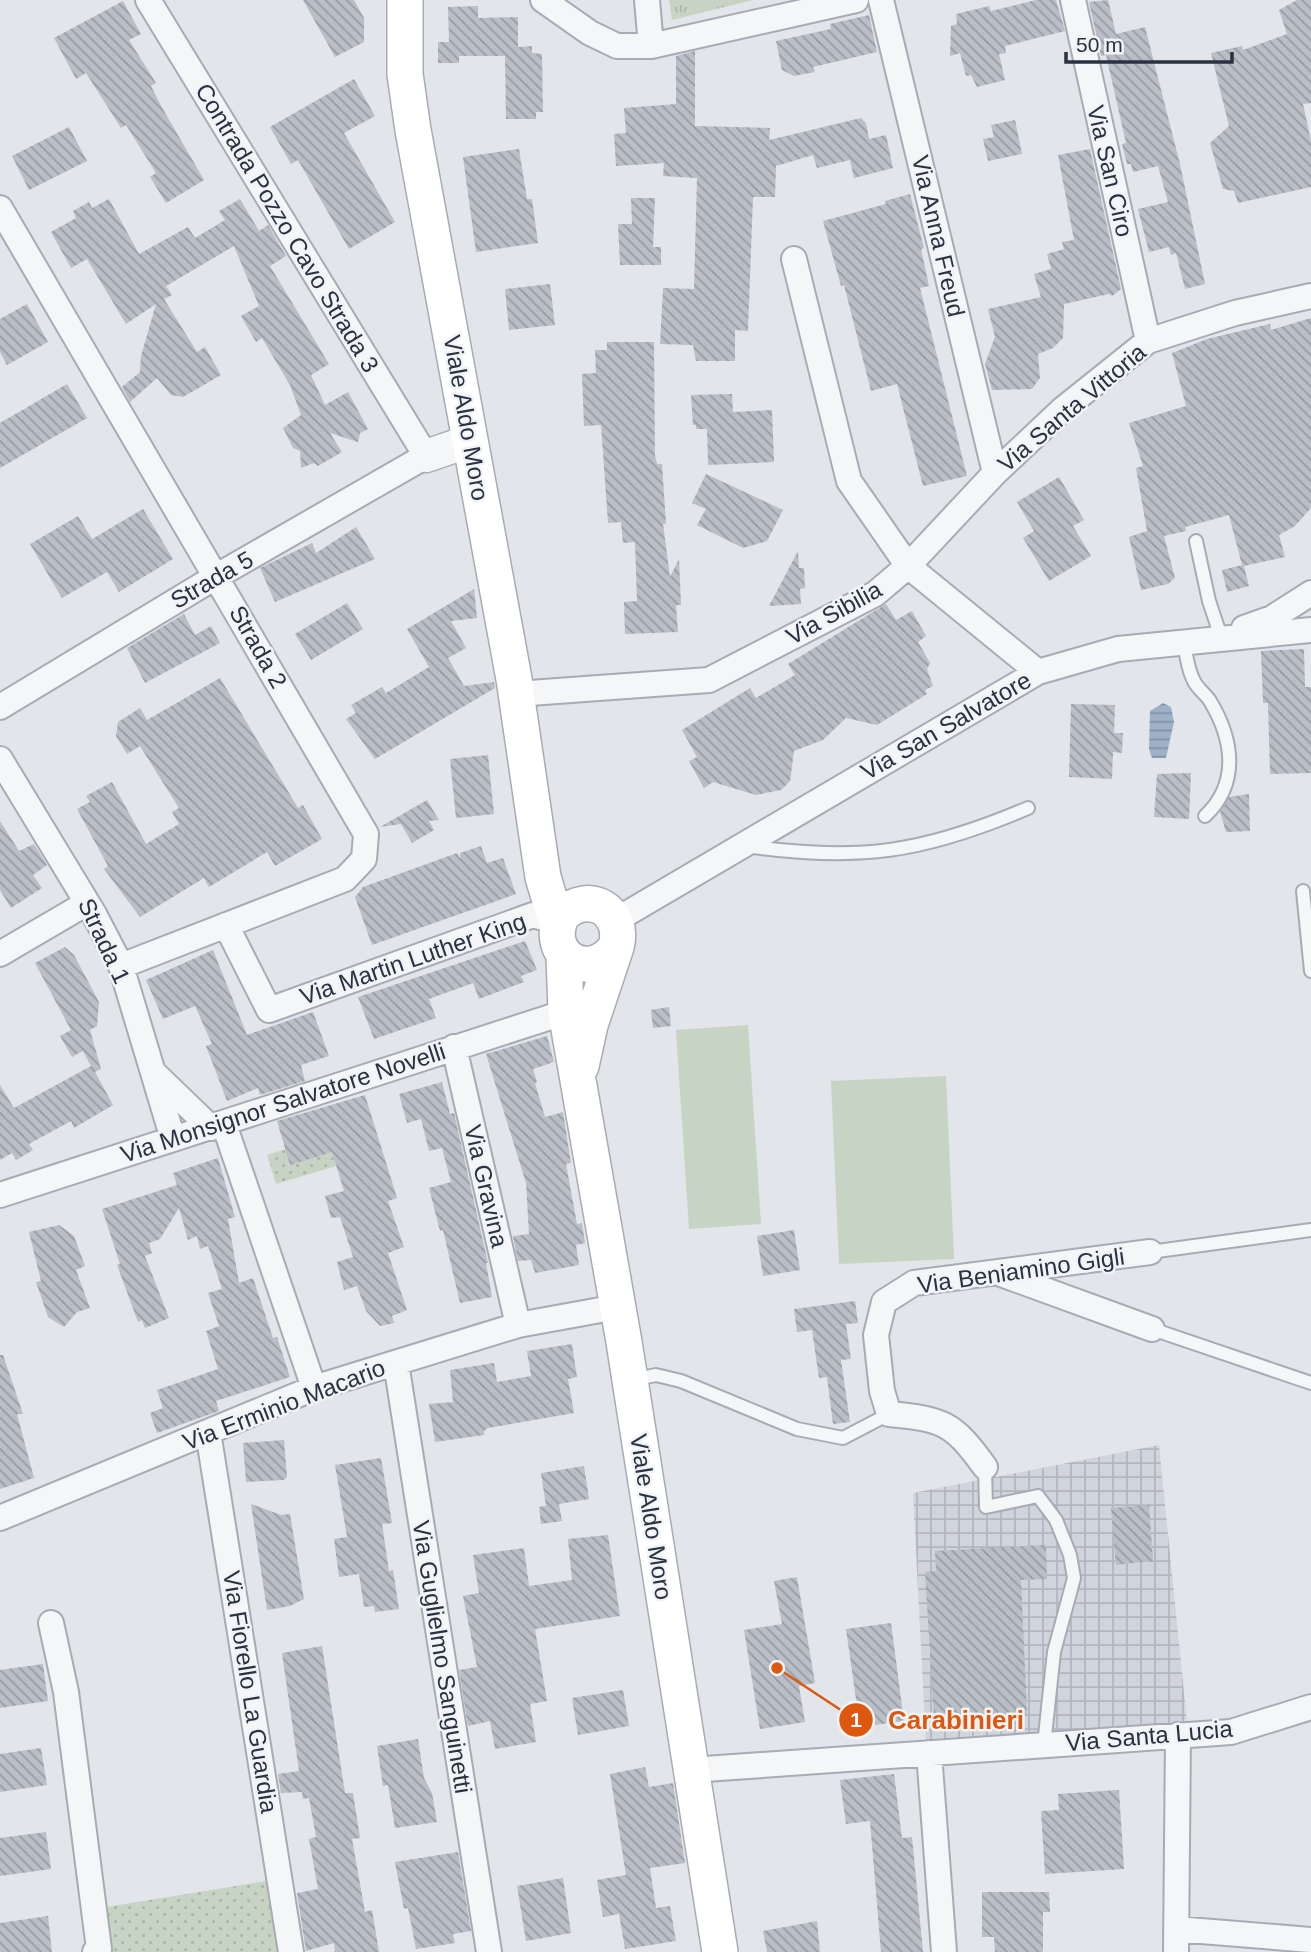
<svg xmlns="http://www.w3.org/2000/svg" width="1311" height="1952" font-family="Arial,sans-serif">
	<defs>
		<pattern id="industrial-grid" width="8" height="8" patternUnits="userSpaceOnUse" patternTransform="scale(1.75)"><rect width="8" height="8" fill="#d0d4dc"/><path d="M0 4h8M4 0v8" fill="none" stroke="#b3b6be"/></pattern>
		<pattern id="grass-tufts" width="24" height="20" patternUnits="userSpaceOnUse" patternTransform="scale(1.75)"><rect width="24" height="20" fill="#c7d4c3"/><path d="M3 7l-1-3M5 7V3M7 7l1-3M15 17l-1-3M17 17v-4M19 17l1-3" fill="none" stroke="#abb6a9"/></pattern>
		<pattern id="park-dots" width="8" height="8" patternUnits="userSpaceOnUse" patternTransform="scale(1.75)"><rect width="8" height="8" fill="#c7d4c3"/><path d="M2 2h.1M6 6h.1" fill="none" stroke="#abb6a9" stroke-width="1.8" stroke-linecap="round"/></pattern>
		<pattern id="water-rules" width="6" height="5" patternUnits="userSpaceOnUse" patternTransform="scale(1.75)"><rect width="6" height="5" fill="#9eb1c9"/><path d="M0 2.5h6" fill="none" stroke="#8191a5"/></pattern>
		<pattern id="building-back-hatch" width="6" height="6" patternUnits="userSpaceOnUse" patternTransform="scale(1.75)"><rect width="6" height="6" fill="#b9bec7"/><path d="M-1 5l2 2M0 0l6 6M5-1l2 2" fill="none" stroke="#979ba3"/></pattern>
	</defs>
	<rect width="100%" height="100%" fill="#e2e5ea"/>
	<path fill="url(#industrial-grid)" d="M1159,1445l28,277 -261,22 -13,-251z"/>
	<path fill="url(#grass-tufts)" d="M669,0h84l-81,20z"/>
	<path fill="url(#park-dots)" d="M286,1149l46,3 4,14 -60,18 -9,-29z
		M266,1881l12,71h-170l-8,-44z"/>
	<path fill="#c7d4c3" d="M748,1025l13,199 -72,5 -13,-199z
		M946,1076l8,183 -115,5 -8,-183z"/>
	<path fill="url(#water-rules)" d="M1163,703l8,4 3,15 -8,36h-14l-3,-9 1,-38z"/>
	<path fill="url(#building-back-hatch)" d="M303,0h51l10,18v24l-29,15z
		M1036,0h20l9,31 -60,15 1,7 -7,1 6,26 -28,7 -6,-12 -5,1 -6,-23 -10,3 1,-30 6,-2 -1,-10 33,-8 2,5z
		M1108,0l8,34 29,-7 35,137 25,120 -20,5 -9,-36 -5,2 -2,-8 -20,5 -11,-43 30,-7 -10,-36 -25,6 -2,-8h-4l-5,-20 4,-1 -20,-88 -5,1 -12,-54z
		M1297,0h14v103l-8,1 8,37v46l-73,16 -4,-12 -11,-2 -13,-46 19,-17 -18,-73 31,-7 1,4 44,-16 -8,-24z
		M123,1l18,33 -12,6 27,43 -5,3 9,18 44,76 -38,23 -16,-26 6,-4 -30,-48 -5,3 -35,-55 -10,6 -22,-41z
		M478,6v12l40,-1v30l14,-1v7l10,1 1,58h-7v7h-30l-1,-63h-46v7h-21v-21h11l-1,-35z
		M869,15l8,37 -64,15 2,5 -21,4 -12,-6 -6,-29 55,-12 -1,-5z
		M695,51v75l75,2 -1,12 92,-22 5,5 3,16 17,-4 7,33 -39,10 -4,-18 -33,8 -4,-13 -37,11 -1,31h-22l-5,134 -13,-1v31h-39l-3,-16 -33,-1 3,-56 31,1 3,-111 -34,-2 1,-13 -48,3 -2,-32 12,-1 -2,-25 52,-4v-48z
		M354,79l21,37 -31,17 51,89 -46,27 -51,-89 -7,4 -21,-37z
		M1015,120l7,34 -34,7 -5,-22 11,-2 -3,-12z
		M69,127l18,34 -58,29 -17,-34z
		M519,149l8,50h5l6,44 -62,9 -13,-95z
		M1090,149l31,140 -9,7 -3,-2 -45,10 -1,34 -10,10 -15,6 2,24 -8,11 -40,1 -7,-26 10,-27 -7,-28 53,-12 -7,-23 17,-5 -4,-15 17,-5 -2,-7 12,-2 -16,-85z
		M910,194l14,54 -3,1 8,37 -9,2 47,188 -44,10 -26,-102 -26,7 -27,-106 -3,1 -18,-65 63,-17 -1,-3z
		M631,198h24l-2,49h8v18h-41l-2,-41h14z
		M109,199l30,55 49,-27 7,11 30,-18 -6,-9 21,-12 19,32 9,-6 18,31 -16,10 59,98 -18,11 14,30 23,-13 20,37 -8,4 -2,9 -28,-9 12,19 -24,14 -4,-3 -13,5 -1,-17 -7,-3 -10,-20 18,-13 -11,-30 -28,-47 -6,4 -15,-26 18,-10 -25,-60 -68,40 6,9 -8,4 33,53 8,-5 16,28 -38,22 -12,-2 -14,-17 -27,24 -8,-15 18,-15 1,-16 15,-52 -30,20 -39,-65 -16,9 -20,-36 25,-14 -3,-7 16,-9 3,6z
		M550,284l5,41 -46,5 -4,-41z
		M27,304l21,38 -41,23 -7,-13v-33z
		M1311,318v190l-16,18 -16,9 6,22 -41,9 5,20 -22,6 -5,-22 20,-5 -13,-50 -44,12 1,4 -22,5 11,42 -7,6 -27,6 -12,-53 18,-6 -11,-63 7,-2 -14,-43 57,-17 -14,-53 35,-14 63,-15 1,6z
		M607,342h47l1,114 2,8h5l4,60h-3l7,53 9,-18 2,46h-5l2,27 -53,2 -1,-32 13,-1 -2,-59 -12,1 -2,-21 -13,1 -7,-98 -17,1 -2,-52 14,-1 -1,-23h12z
		M67,384l20,34 -87,50v-45z
		M732,394l1,18 39,-2 2,52 -66,3 -1,-36h-11v-4h-3l-2,-30z
		M706,474l77,36 -16,31 -24,7 -46,-23 9,-16 -14,-6z
		M1059,477l25,43 -11,6 18,30 -42,25 -26,-43 11,-7 -17,-29z
		M143,509l30,50 -54,33 -12,-20 -45,26 -32,-54 48,-28 14,23z
		M356,527l19,32 -100,43 -15,-34 52,-25 4,10z
		M798,551l1,17h5l1,20 -5,1 1,15 -32,2z
		M474,589l3,29 -26,3 15,27 -18,10 16,28 30,-4 1,6 -120,71 -29,-40 10,-6 -5,-8 31,-18 4,6 43,-26 -22,-38z
		M347,603l16,26 -52,31 -16,-26z
		M886,604l10,16 16,-9 14,25 -8,6 12,21 -3,6 6,17 -8,4 2,4 -50,31 -31,-7 -23,22 -29,11 -4,30 -9,9 -25,5 -43,-13 -9,6 -15,-27 8,-4 -15,-27 68,-42 6,10 39,-23 -7,-11z
		M184,614l11,21 16,-9 9,17 -75,40 -18,-35z
		M1304,649l1,38h6v86l-41,1 -2,-71h-5l-2,-52z
		M220,678l78,130 5,-3 19,34 -47,27 -8,-14 -58,35 -5,-9 -64,39 -36,-48 4,-3 -31,-57 13,-7 -4,-6 26,-14 34,62 33,-20 -7,-12 7,-4 -39,-62 -13,8 -11,-18 2,-14 22,-14 7,12z
		M1071,704l44,1 -1,28h9l-1,20 -9,-1 -1,27 -43,-2z
		M488,755l6,59 -38,4 -6,-59z
		M1191,773l-2,46 -35,-2 3,-43z
		M1249,794l1,37 -24,1 -6,-20 9,-15z
		M427,800l12,20 -10,1 5,9 -22,13 -11,-19 -21,3z
		M0,821l19,30 15,-7 13,21 -14,10 9,13 -31,20 -11,-18z
		M481,846l6,17 16,-5 13,36 -144,51 -17,-48 8,-10 94,-34 3,5v-5z
		M525,941l12,29 -16,6 3,6 -45,17 -6,-16 -44,16 7,19 -62,21 -16,-42z
		M65,947l9,8 25,47 -2,24 -7,4 11,39 -6,3 18,33 -39,23 -3,-7 -42,23 4,6 -17,10 -4,-7 -12,7v-75l14,23 77,-42 -8,-15 -11,6 -12,-21 11,-6 -36,-67z
		M213,950l34,85 66,-23 16,44 -28,9 4,16 -45,14 -2,-7 -31,13 -21,-55 6,-2 -17,-38 -32,13 -17,-39z
		M669,1007l2,19 -18,2 -2,-18z
		M547,1036l7,26 -21,7 4,13 -2,1 10,34 18,-5 8,51 -5,1 11,60 5,-1 3,20 -9,2 3,20 -44,8 -4,-13 -13,1 -5,-25 16,-2 -3,-51 -40,-129z
		M442,1082l8,32 4,-1 34,150h-2l6,34 -32,6 -17,-73 -3,1 -11,-43 22,-6 -9,-34 -13,3 -8,-32 -14,4 -8,-29z
		M365,1095l32,103 -9,3 16,46 -16,6 19,57 -15,6 2,7 -14,3 -14,-15 -9,-25 -13,4 -7,-28 16,-5 -13,-40 -9,1 -6,-22 19,-5 -12,-39 -42,13 -13,-44z
		M218,1158l17,59 -7,2 11,64 14,-5 20,60 4,-1 13,40 -74,24 3,10 -62,22 -7,-20 13,-5 -6,-18 61,-21 -12,-38 13,-5 -11,-33 14,-4 -14,-43 -8,3 -3,-13 -9,4 -9,-32 -19,31 -11,4 3,10 -7,3 24,62 -24,10 -3,-8 -4,2 -21,-57 3,-1 -18,-55 75,-24 -4,-12z
		M59,1225l15,11 11,30 -9,4 14,38 -13,4 -13,15 -16,-10 -12,-35 5,-1 -12,-49z
		M794,1230l6,40 -37,6 -6,-40z
		M855,1301l3,22 -12,1 5,35 -10,1 9,62 -17,2 -6,-47 -8,1 -7,-48 -15,2 -3,-23z
		M572,1344l5,33 -9,2 6,34 -86,15 -4,3v4l-49,7 -6,-38 24,-2 -3,-32 44,-7 3,19 34,-6 -4,-25z
		M0,1355h3l20,59h-6l17,64 -34,11z
		M284,1440l3,37 -3,3 -38,2 -3,-39z
		M381,1458l11,65 -10,1 7,47 4,-1 6,39 -24,3 -1,-6 -10,1 -5,-33 -20,3 -5,-38 13,-2 -12,-72z
		M584,1466l5,33 -30,5 3,17 -21,3 -2,-17 17,-3 -10,2 -5,-33z
		M251,1504l30,11 9,-1 14,85 -14,7 -23,4z
		M1149,1505l4,56 -37,4 -5,-57z
		M608,1535l12,81 -85,13 12,72 -17,3 6,38 -41,7 -5,-28 -22,5 -9,-56 18,-3 -14,-71 16,-3 -6,-38 51,-7 5,38 43,-6 -4,-41z
		M1046,1545l1,34 -26,1 6,134 -93,3 -9,-145 11,-1 -1,-20z
		M797,1577l18,106 -16,3 6,36 -45,7 -16,-99 38,-6 -8,-43z
		M891,1623l13,98 -44,6 -14,-98z
		M322,1646l23,147h8l7,45 -8,1 13,73 7,-2 7,42h-44l-1,-9 -28,8 -9,-58 21,-4 -9,-50 7,-2 -7,-39 -6,1 -1,-7 -21,1 -3,-19 21,-3 -17,-118z
		M43,1664l5,37 -48,7v-38z
		M623,1690l6,36 -51,9 -6,-37z
		M418,1739l6,39 8,15 5,29 -42,6 -7,-43 -5,1 -6,-40z
		M41,1748l6,37 -47,7v-38z
		M645,1767l4,20 24,-4 12,80 -35,5 6,40 14,-2 6,35 -51,8 -6,-35 -16,3 -6,-37 29,-5 -16,-101z
		M894,1774l8,64 10,-1 11,115h-42l-11,-131 -24,3 -6,-44z
		M1119,1790l5,79 -79,5 -4,-63 18,-1 -1,-16z
		M46,1832l5,37 -51,7v-38z
		M458,1852l13,79 -18,3 2,9 -39,6 -8,-41 -4,1 -9,-47z
		M563,1878l8,55 -45,8 -9,-55z
		M982,1892h67l1,20h-7v40h-48l-1,-15h-12z
		M48,1916l4,36h-52v-29z
		M817,1921l3,31h-53l-4,-21z"/>
	<g fill="none" stroke-linecap="round" stroke-linejoin="round">
		<g stroke="#a7acb4" stroke-width="16">
			<path id="service" d="M1196,541l13,60 12,36
				M1184,641c2,13 3,26 9,38 3,9 12,14 17,22 23,38 30,82 -5,115
				M746,846c112,16 177,7 282,-38
				M1303,891l8,80
				M1150,1252l161,-22
				M1152,1329l159,54
				M631,1380l25,-5 25,6 116,48 46,9 46,-24
				M985,1467l1,40 52,-11 18,24 14,35 4,23 -20,74 -10,93"/>
		</g>
		<g stroke="#a7acb4" stroke-width="28">
			<path id="minor" d="M543,0l47,33 27,13h34l205,-46
				M647,0l4,46
				M881,0l114,473
				M1073,0l75,341
				M0,208l366,626 -2,25 -19,20 -224,87
				M794,259l55,222 59,85 130,106
				M1244,628l28,-10 39,-25
				M516,694l193,-14 166,-86 33,-28 87,-93 68,-64 85,-68 87,-28 76,-17
				M0,707l217,-131 209,-120 -278,-456
				M0,759l94,155 27,52 52,173
				M616,920l422,-248 80,-23 193,-19
				M226,925l43,85 264,-95 24,7
				M0,954l87,-51
				M454,1047l64,278
				M153,1072l58,56
				M224,1124l90,264
				M0,1195l566,-183
				M1001,1274l151,55
				M396,1363l93,589
				M208,1432l83,520
				M985,1467c-32,-44 -41,-48 -96,-53l-7,-23 -6,-56 8,-33 30,-19 236,-31
				M0,1518l314,-130 204,-63 99,-18
				M51,1623l15,69 33,257 -4,3
				M929,1753l15,199
				M691,1770l540,-38 80,-25
				M1176,1929l135,11
				M1176,1952l2,-217"/>
		</g>
		<g stroke="#a7acb4" stroke-width="35">
			<path id="tertiary" d="M426,456l44,-15"/>
		</g>
		<g stroke="#a7acb4" stroke-width="38">
			<path id="secondary" d="M405,0v74l8,56 101,549 29,198 14,47
				M564,955l2,57 58,330 96,610
				M581,1066l9,-41 26,-78c10,-36 -27,-58 -54,-32 -20,41 28,69 54,32"/>
		</g>
		<use href="#service" stroke="#f4f6f8" stroke-width="12"/>
		<use href="#minor" stroke="#f4f6f8" stroke-width="24"/>
		<use href="#tertiary" stroke="#f4f6f8" stroke-width="32"/>
		<use href="#secondary" stroke="#fff" stroke-width="35"/>
	</g>
	<g text-anchor="middle" stroke-width="5" stroke-linejoin="round" paint-order="stroke">
		<g font-size="24" fill="#2a3241" stroke="#f1f4f7">
			<text transform="translate(1110 171) rotate(77)" y="8">Via San Ciro</text>
			<text transform="translate(287 228) rotate(59)" y="8">Contrada Pozzo Cavo Strada 3</text>
			<text transform="translate(938 236) rotate(77)" y="8">Via Anna Freud</text>
			<text transform="translate(1072 408) rotate(-40)" y="8">Via Santa Vittoria</text>
			<text transform="translate(466 418) rotate(80)" y="8">Viale Aldo Moro</text>
			<text transform="translate(212 580) rotate(-30)" y="8">Strada 5</text>
			<text transform="translate(834 613) rotate(-29)" y="8">Via Sibilia</text>
			<text transform="translate(258 647) rotate(60)" y="8">Strada 2</text>
			<text transform="translate(946 726) rotate(-30)" y="8">Via San Salvatore</text>
			<text transform="translate(104 941) rotate(65)" y="8">Strada 1</text>
			<text transform="translate(413 959) rotate(-19)" y="8">Via Martin Luther King</text>
			<text transform="translate(283 1103) rotate(-18)" y="8">Via Monsignor Salvatore Novelli</text>
			<text transform="translate(486 1186) rotate(77)" y="8">Via Gravina</text>
			<text transform="translate(1021 1271) rotate(-8)" y="8">Via Beniamino Gigli</text>
			<text transform="translate(284 1405) rotate(-21)" y="8">Via Erminio Macario</text>
			<text transform="translate(651 1517) rotate(81)" y="8">Viale Aldo Moro</text>
			<text transform="translate(442 1657) rotate(81)" y="8">Via Guglielmo Sanguinetti</text>
			<text transform="translate(250 1692) rotate(81)" y="8">Via Fiorello La Guardia</text>
			<text transform="translate(1149 1736) rotate(-5)" y="8">Via Santa Lucia</text>
		</g>
	</g>
	<path fill="none" stroke="#de570f" stroke-width="2.5" d="M777 1668L856 1720"/>
	<g fill="#de570f" stroke="#f1f4f7" stroke-width="2.5">
		<circle cx="777" cy="1668" r="7"/>
		<circle cx="856" cy="1720" r="18"/>
	</g>
	<g font-size="21" text-anchor="middle" font-weight="bold" fill="#fff">
		<text x="856" y="1727">1</text>
	</g>
	<g font-size="26" text-anchor="middle" font-weight="bold" fill="#de570f" stroke="#f1f4f7" stroke-width="5" stroke-linejoin="round" paint-order="stroke">
		<text x="956" y="1729">Carabinieri</text>
	</g>
	<path d="M1066 52v10h166v-10" fill="none" stroke="#2a3241" stroke-width="3.5"/>
	<text x="1076" y="52" font-size="21" fill="#2a3241" stroke="#f1f4f7" stroke-width="5" paint-order="stroke">50 m</text>
</svg>
